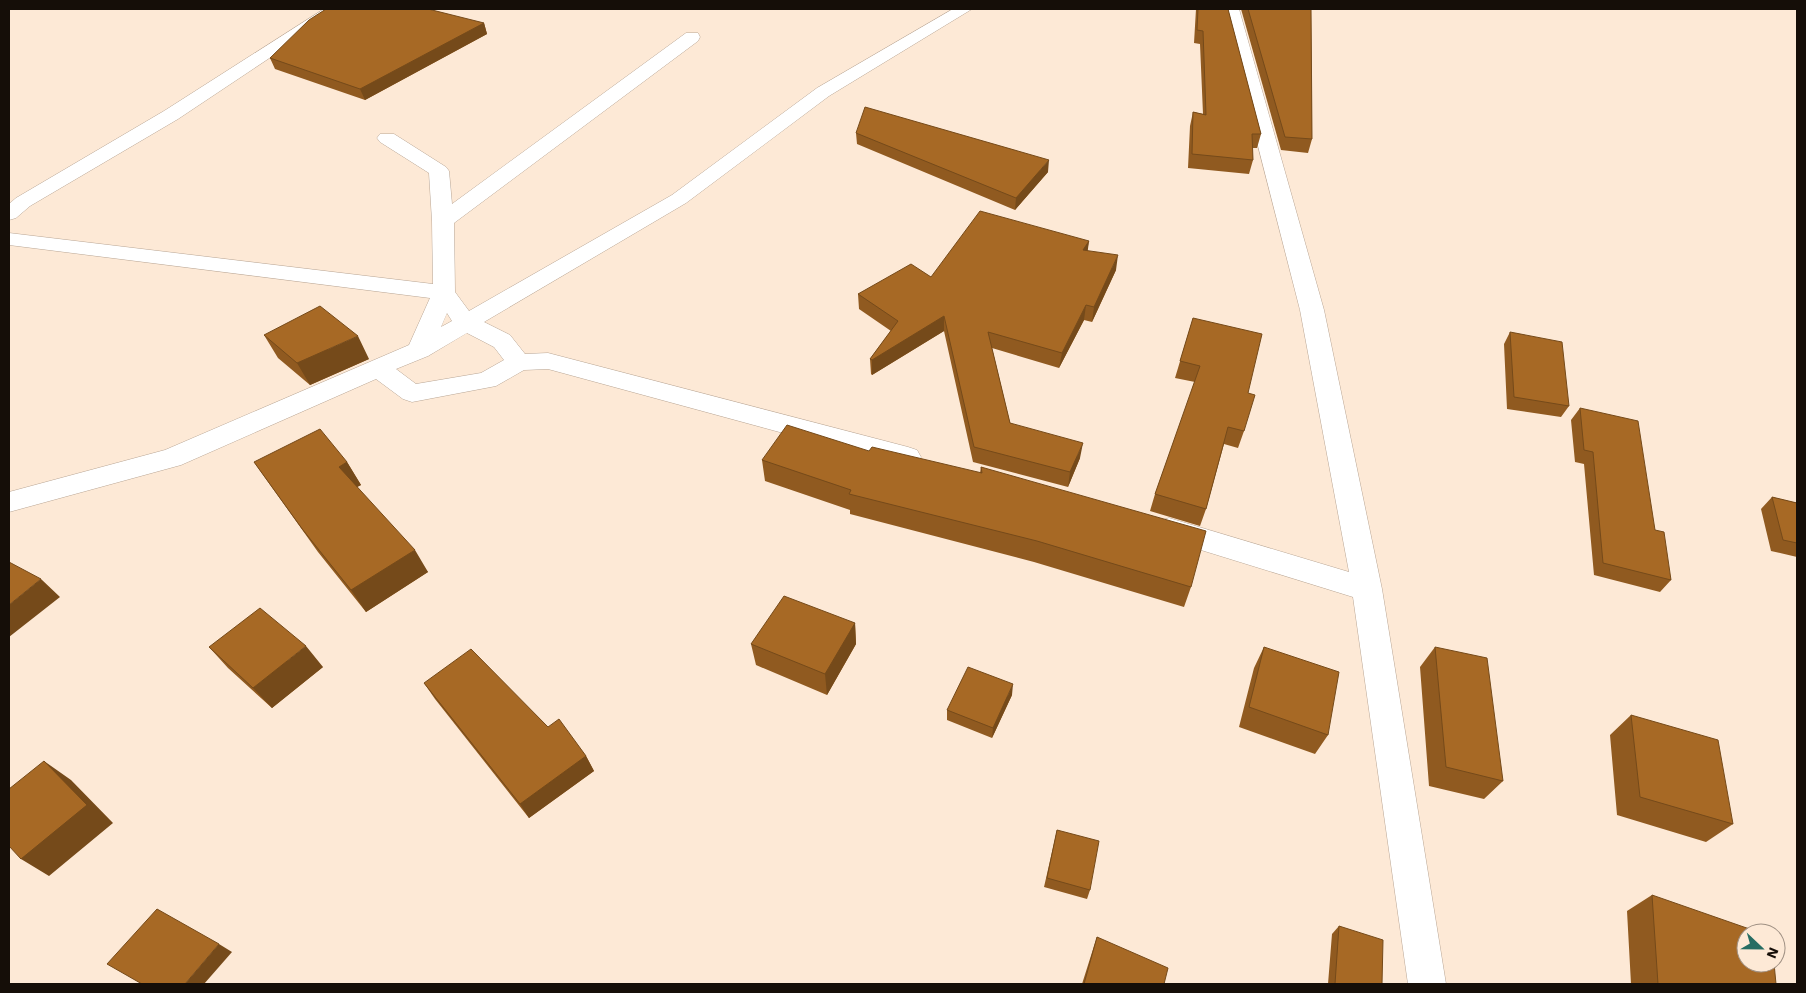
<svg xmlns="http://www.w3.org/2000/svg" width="1806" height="993" font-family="'Work Sans',sans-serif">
	<rect width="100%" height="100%" fill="#fde9d6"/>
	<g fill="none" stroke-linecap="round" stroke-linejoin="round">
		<g stroke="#b9a695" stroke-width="1">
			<path id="minor" d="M324,9h19l-165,110 -148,87 -14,12 -7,2v-16l7,-6 148,-87z
				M953,9h19l-143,87 -143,107 -202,119 26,13 15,19 23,-1 360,94 9,3 4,7 -4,7 -9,3 -360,-98 -24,1 -28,16 -84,16 -9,-3 -27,-20 -195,86 -172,47v-20l156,-42 244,-105 21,-47 -421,-53v-12l424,51 -1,-63 -3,-48 -49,-31 -3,-4 3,-4h14l52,33 3,4 3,33 234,-171h12l2,4 -2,4 -244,182 1,69 14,19 203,-116 145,-107zM447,313l5,8 -11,6zM467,333l27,14 10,13 -23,13 -65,11 -20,-15 32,-13z
				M1223,9h16l85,301 58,279 64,395h-38l-55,-387 -194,-60 -4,-8 4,-8 10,-3 180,54 -49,-262z"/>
		</g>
		<use href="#minor" fill="#fff" fill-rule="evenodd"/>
	</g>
	<path fill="#905a20" d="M1196,9h32l33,125 -4,14h-5l1,12 -4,14 -61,-6 2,-42 3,-14 10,2 -3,-70 -6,-1z
		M1241,9h70l1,130 -4,14 -27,-3z
		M484,23l3,11 -122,66 -90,-31 -5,-11z
		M856,133l192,39 -33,38 -158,-66z
		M1089,241l-2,10 29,19 -24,52 -8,-2 -25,48 -67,-20 18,75 70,35 -12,29 -95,-25 -29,-131 -72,44 -1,-1 -1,-15 21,-28 -32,-22 -1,-15z
		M1193,318l55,75 -4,38 -6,17 -14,-4 -18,65 -6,17 -50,-15 5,-17 40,-112 -20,-4z
		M1510,332l59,74 -8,11 -54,-8 -3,-65z
		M264,335l105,24 -59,26 -32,-27z
		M1580,408l75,122 16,50 -11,12 -66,-17 -10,-111 -9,-2 -4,-42z
		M762,460l218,13 1,-6 210,120 -7,20 -150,-45 -184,-48v-4l-85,-29z
		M254,462h93l14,23 -4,2 71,85 -62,40 -48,-60z
		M1772,497l25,6v54l-26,-6 -10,-42z
		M855,623l1,21 -29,51 -71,-30 -5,-21z
		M209,647l114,20 -51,41 -44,-40z
		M1264,647l64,88 -13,19 -76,-27 15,-59z
		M1435,647l68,134 -19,18 -55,-13 -9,-119z
		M424,683l124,44 38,29 8,15 -65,47 -94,-119z
		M1012,695l-20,43 -45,-18v-10z
		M1631,715l102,109 -27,18 -89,-27 -7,-80z
		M1057,830l33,60 -3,9 -43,-12z
		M1652,895l124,89h-145l-4,-73z
		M1339,926l43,58h-54l4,-50z
		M1097,937l67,47h-82l12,-38z"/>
	<path fill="#754a1a" d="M484,23l3,11 -122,66 -5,-11z
		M1049,160l-1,12 -33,38 1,-12z
		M1089,241l-2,15 -4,-6z
		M1118,255l-2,15 -24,52 2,-15z
		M1086,305l-2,15 -25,48 3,-15z
		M944,316v15l-72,44v-15z
		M358,336l11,23 -59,26 -13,-22z
		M1083,443l-3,15 -12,29 2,-15z
		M347,462l14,23 -8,4 -14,-22z
		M415,550l13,22 -62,40 -15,-22z
		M41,579l19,18 -51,40v-32z
		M855,623l1,21 -29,51 -2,-21z
		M306,646l17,21 -51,41 -19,-20z
		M1013,684l-1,11 -20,43 1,-10z
		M586,756l8,15 -65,47 -9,-14z
		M44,761l27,19 42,43 -64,53 -28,-17z
		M219,944l13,8 -28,32h-19z"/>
	<path fill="#a76925" stroke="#754a1a" d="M326,9h102l56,14 -124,66 -90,-31 39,-38z
		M1198,9h30l33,125h-9l1,26 -61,-6 1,-42 13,3 -3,-84 -6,-1z
		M1248,9h63l1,130 -27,-2z
		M865,107l184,53 -33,38 -160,-65z
		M980,211l109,30 -6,9 35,5 -24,52 -8,-2 -24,48 -74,-21 22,91 73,20 -13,29 -96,-25 -30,-131 -72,44 -2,-1 28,-38 -40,-27 53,-30 20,13z
		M320,306l38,30 -61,27 -33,-28z
		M1193,318l69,16 -14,59 7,2 -11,36 -16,-4 -22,82 -51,-15 45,-128 -20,-5z
		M1510,332l52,10 7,64 -55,-9z
		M1580,408l58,13 17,109 9,2 7,48 -68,-17 -10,-111 -9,-2z
		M787,425l82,26 3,-4 110,26 -1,-6 225,64 -15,56 -154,-46 -188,-47 2,-4 -89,-30z
		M320,429l27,33 -8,5 76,83 -64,40 -48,-60 -49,-68z
		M1772,497l25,6v40l-14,-3z
		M9,562l32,17 -32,26z
		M784,596l71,27 -30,51 -74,-30z
		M260,608l46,38 -53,42 -44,-41z
		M1264,647l75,25 -11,63 -79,-28z
		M1435,647l52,11 16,123 -57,-14z
		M471,649l77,78 11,-8 27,37 -66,48 -96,-121z
		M968,667l45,17 -20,44 -46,-18z
		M1631,715l87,25 15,84 -93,-27z
		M44,761l43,44 -66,54 -12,-13v-57z
		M1057,830l42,11 -9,49 -43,-12z
		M1652,895l109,38h-15v30h28l2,21h-118z
		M157,909l62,35 -34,40h-43l-35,-20z
		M1339,926l44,14 -1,44h-47z
		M1097,937l71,31 -4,16h-80z"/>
	<rect width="1806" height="993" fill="none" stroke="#150e08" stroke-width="20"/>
	<g transform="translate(1761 948) rotate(112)"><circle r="24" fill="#fde9d6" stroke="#a09184"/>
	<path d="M0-4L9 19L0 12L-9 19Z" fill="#266d63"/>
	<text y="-8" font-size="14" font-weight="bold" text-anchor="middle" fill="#150e08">N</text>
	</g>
</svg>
